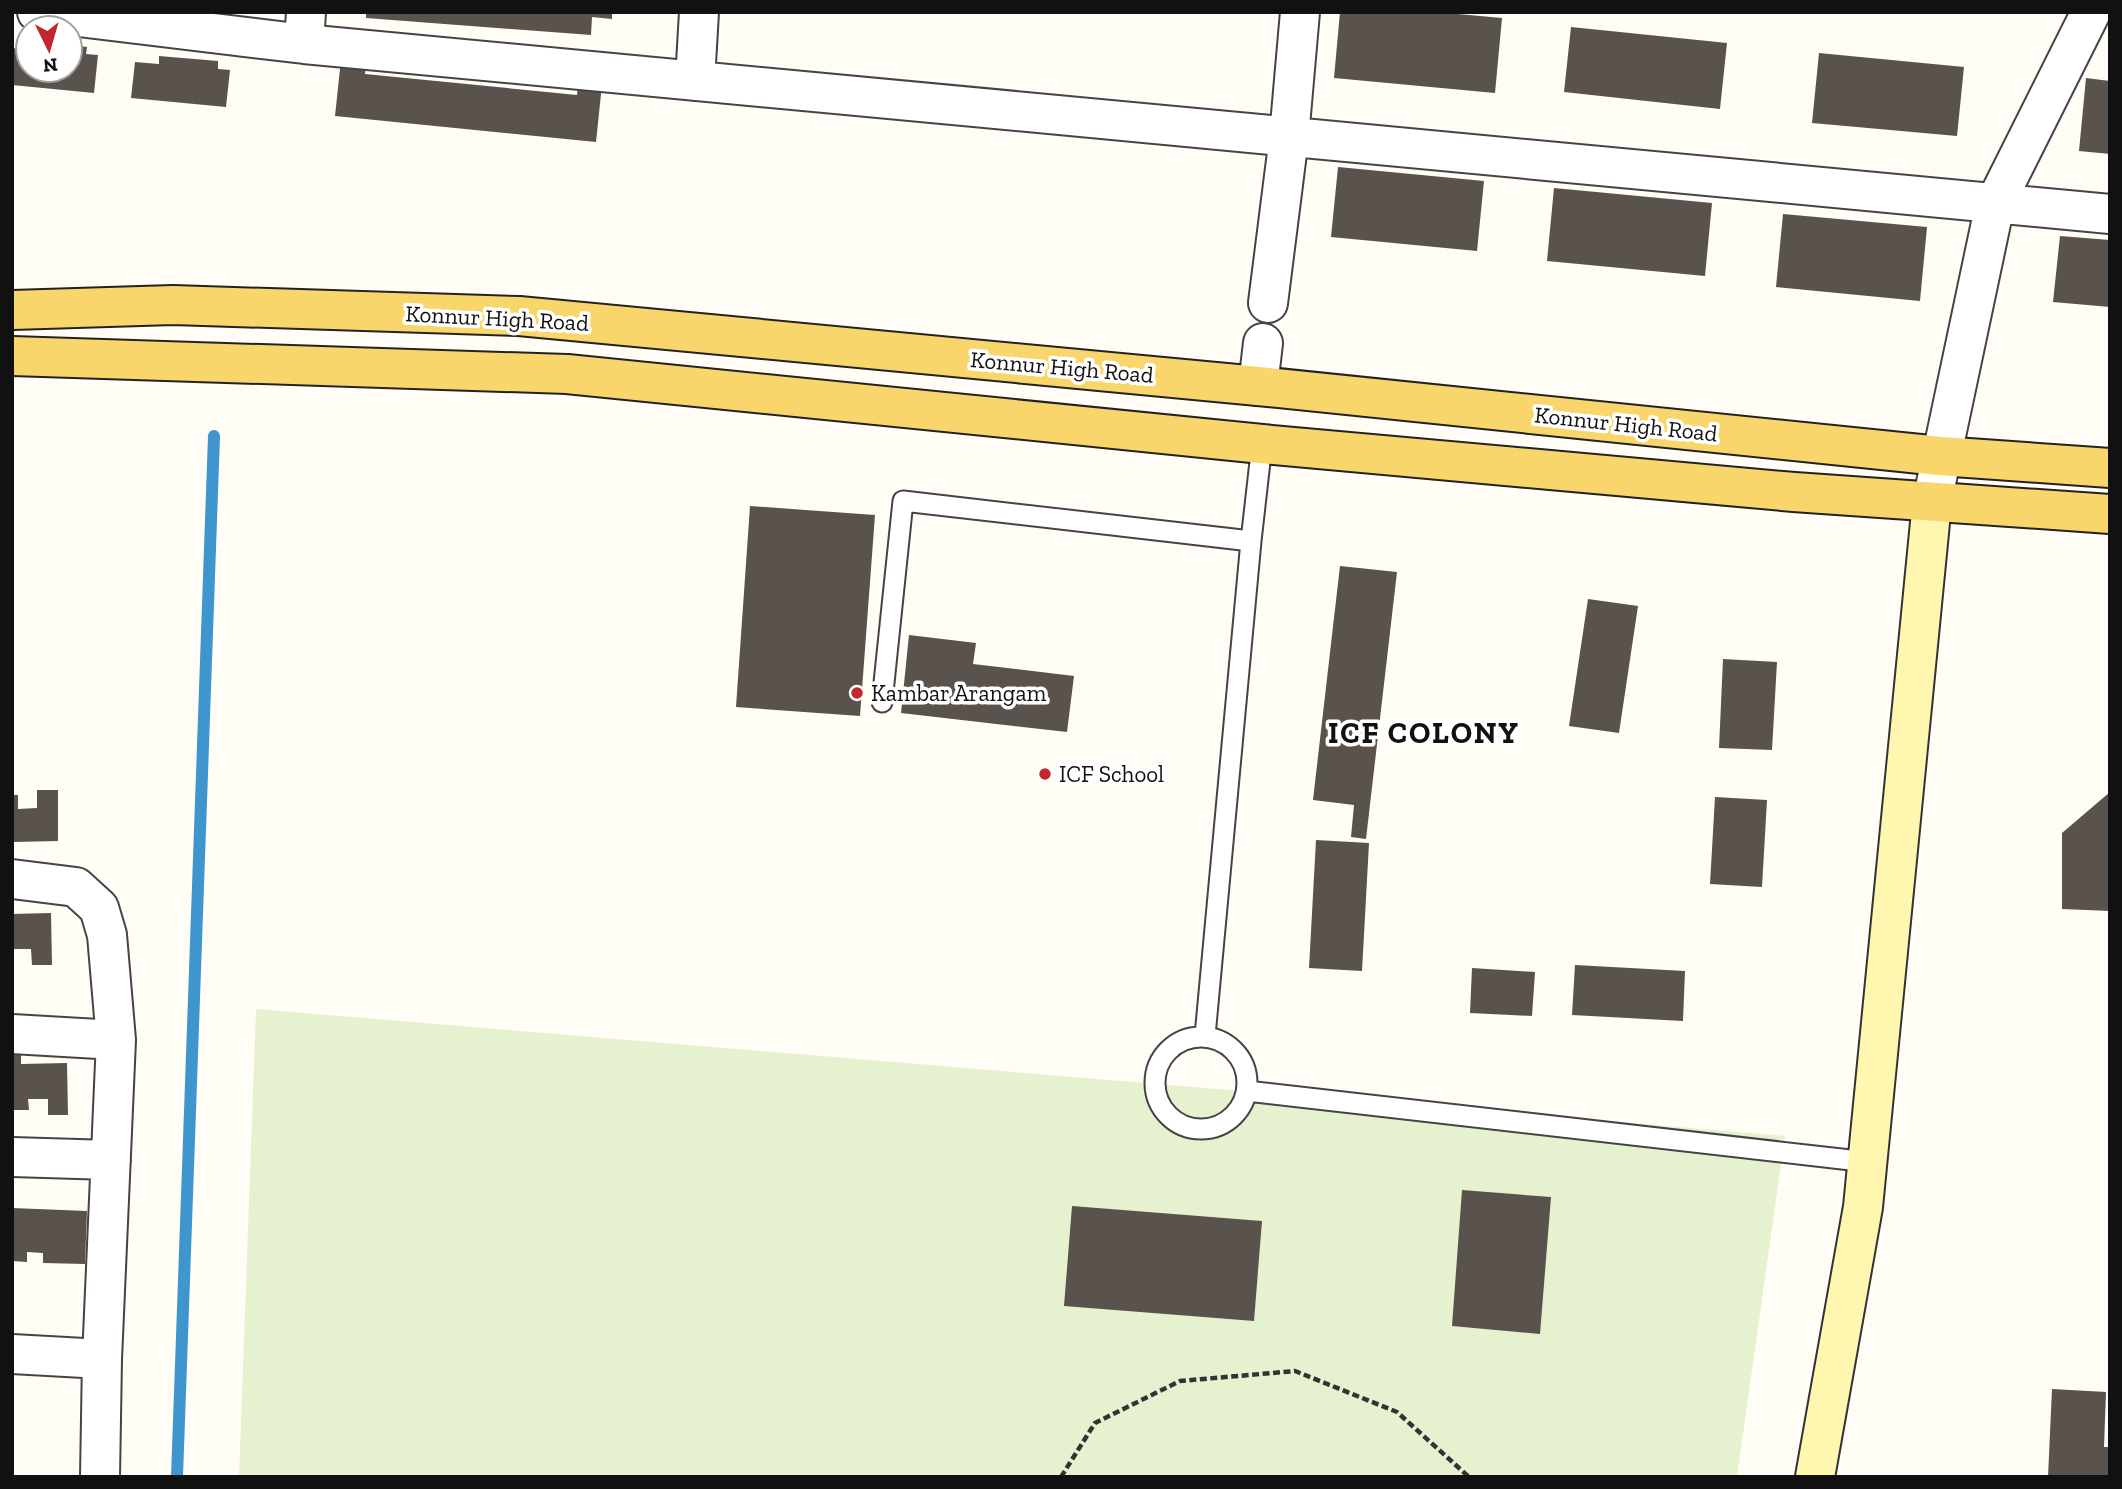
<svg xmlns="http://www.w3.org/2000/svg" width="2122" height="1489" font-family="'Zilla Slab',serif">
	<rect width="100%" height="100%" fill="#fffdf5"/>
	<path fill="#e6f2cf" d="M256,1009l1529,127 -48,341h-1498z"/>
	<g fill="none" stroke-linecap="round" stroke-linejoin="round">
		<path stroke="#3f96cf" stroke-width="12" d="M177,1477l37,-1041"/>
	</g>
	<path fill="#5a524d" d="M366,12h246v7l-20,-2 -1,18 -225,-17z
		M1340,12h96l66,6 -7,75 -161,-15z
		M1571,27l156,16 -7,66 -156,-17z
		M70,45l17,2 -1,7 12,1 -4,38 -82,-8v-37l16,2v20h42z
		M342,50l25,3 -2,21 212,21 2,-22 24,2 -7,67 -261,-26z
		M1819,53l145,14 -7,69 -145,-13z
		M159,56l59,5v8l12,1 -4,37 -95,-9 4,-36 24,2z
		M2086,78l24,3v73l-31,-3z
		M1338,167l146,14 -7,70 -146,-14z
		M1554,188l158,15 -7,73 -158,-15z
		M1783,214l144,13 -7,74 -144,-14z
		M2060,236l50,4v67l-57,-5z
		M750,506l125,9 -15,201 -124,-9z
		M1340,566l57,6 -31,267 -15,-2 3,-32 -41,-5z
		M1588,599l50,7 -19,127 -50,-7z
		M909,635l67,8 -3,21 101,12 -7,56 -166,-19z
		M1723,659l54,3 -5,88 -53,-2z
		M37,790h21v51l-46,1v-47h6v14l19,-1z
		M2110,792v119l-48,-2v-76z
		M1715,797l52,3 -5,87 -52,-3z
		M1316,840l53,3 -7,128 -53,-3z
		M51,913l1,52h-20l-1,-16h-19v-35z
		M1575,965l110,6 -2,50 -111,-6z
		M1472,968l63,4 -3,44 -62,-3z
		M12,1052h9v12l46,-1 1,52h-20v-16h-20l1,11h-17z
		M1462,1190l89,7 -11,137 -88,-8z
		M1072,1206l190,15 -8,100 -190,-15z
		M12,1208l75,3 -2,53 -42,-1v-10l-16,-1v10l-15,-1z
		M2052,1389l54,3 -2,55h6v30h-62z"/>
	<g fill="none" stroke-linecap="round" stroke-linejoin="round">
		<g stroke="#444" stroke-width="23">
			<path id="lane" d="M1251,541l11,-97
				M882,702l21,-201 348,40 -46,495
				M1155 1083a46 46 0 1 1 92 0a46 46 0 1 1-92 0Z
				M1247,1091l621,71"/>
		</g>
		<g stroke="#444" stroke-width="42">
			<path id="street" d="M37,12l267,32 1806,170
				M304,44l2,-32
				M695,81l4,-69
				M1268,303l21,-166 11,-125
				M1258,386l5,-43
				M1932,502l63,-298 96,-192
				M12,879l64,8 23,21 8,27 9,105
				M12,1034l104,6 -14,319 -90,-5
				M12,1157l99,3
				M100,1477l2,-118"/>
		</g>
		<g stroke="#333" stroke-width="42">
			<path id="secondary" d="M1815,1477l48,-270 69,-705"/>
		</g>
		<g stroke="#222" stroke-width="42">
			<path id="primary" d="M12,310l161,-5 346,11 739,70 682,70 170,12
				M12,356l555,18 695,70 532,48 316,22"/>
		</g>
		<path stroke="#333" stroke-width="4.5" stroke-dasharray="7 3.5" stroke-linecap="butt" d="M1061,1477l34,-54 85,-42 115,-10 102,41 72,65"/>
		<use href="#lane" stroke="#fff" stroke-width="19"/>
		<use href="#street" stroke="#fff" stroke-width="38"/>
		<use href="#secondary" stroke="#fff6b0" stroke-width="38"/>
		<use href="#primary" stroke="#f9d66b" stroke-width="38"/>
	</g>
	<g fill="#c4262e" stroke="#fff" stroke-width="2.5">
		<circle cx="857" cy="693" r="7"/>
		<circle cx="1045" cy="774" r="7"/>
	</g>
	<g text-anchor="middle" stroke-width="7" stroke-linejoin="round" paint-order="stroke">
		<g font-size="23" fill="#111" stroke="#fff">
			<text transform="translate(497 318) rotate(3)" y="8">Konnur High Road</text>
			<text transform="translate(1062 367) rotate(5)" y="8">Konnur High Road</text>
			<text transform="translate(1626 424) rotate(6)" y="8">Konnur High Road</text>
		</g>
		<g font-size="23" fill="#111" stroke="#fff" text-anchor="start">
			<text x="871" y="701">Kambar Arangam</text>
			<text x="1059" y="782">ICF School</text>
		</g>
		<g font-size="30" font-weight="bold" letter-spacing="2" fill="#111" stroke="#fff">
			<text x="1424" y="743">ICF COLONY</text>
		</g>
	</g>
	<rect width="2122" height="1489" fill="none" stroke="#111111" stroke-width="28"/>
	<g transform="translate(49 49) rotate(175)"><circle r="33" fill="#ffffff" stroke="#a0a0a0" stroke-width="2"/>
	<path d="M0-5L12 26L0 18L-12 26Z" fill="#c4262e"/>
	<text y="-10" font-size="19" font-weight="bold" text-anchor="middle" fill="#111111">N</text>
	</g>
</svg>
